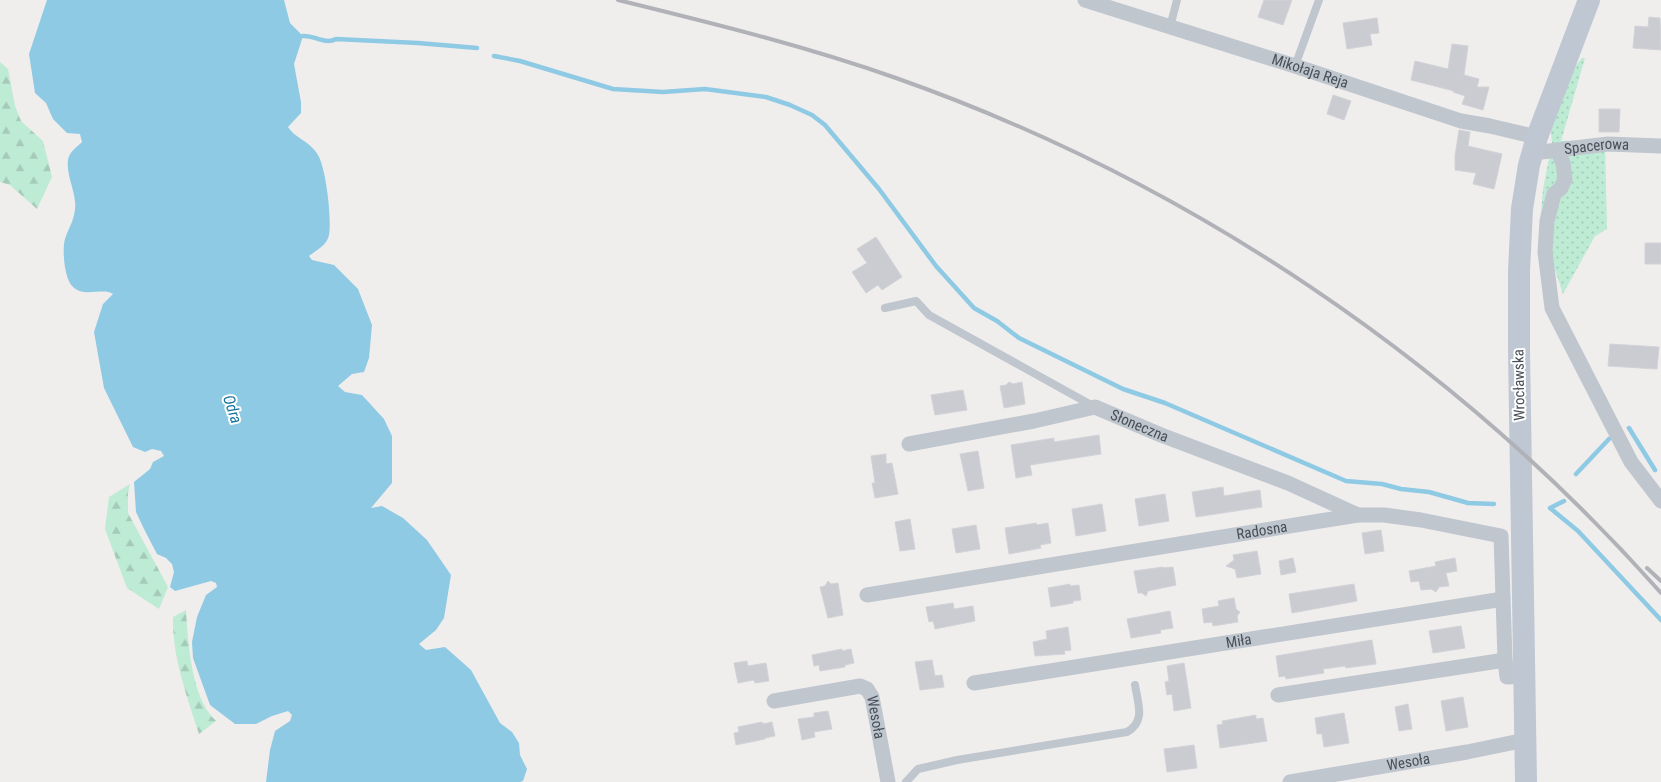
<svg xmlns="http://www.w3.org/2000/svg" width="1661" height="782" font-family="'Roboto Condensed',sans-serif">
	<defs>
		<pattern id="grass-dots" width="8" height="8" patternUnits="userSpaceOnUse" patternTransform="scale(1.25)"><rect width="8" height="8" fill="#beebd4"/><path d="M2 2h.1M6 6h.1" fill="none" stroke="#a5cbb8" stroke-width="1.8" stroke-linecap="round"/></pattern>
		<pattern id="forest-firs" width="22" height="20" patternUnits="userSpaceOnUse" patternTransform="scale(1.25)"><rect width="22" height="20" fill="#beebd4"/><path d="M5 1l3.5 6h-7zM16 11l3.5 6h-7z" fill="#a5cbb8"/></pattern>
	</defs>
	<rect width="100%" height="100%" fill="#f0eded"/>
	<path fill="url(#grass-dots)" d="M1582,58h3l-24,83 44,-1 2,89 -12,7 -32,58 -23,-70 3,-35 9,-46 -2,-20 21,-52z"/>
	<path fill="url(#forest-firs)" d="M0,62l8,7 7,37 6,15 22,20 9,36 -15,32 -27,-24 -10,-3z
		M130,484l-2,9v20l40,74 -9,22 -32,-21 -22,-59 4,-32z
		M186,610c2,32 5,88 30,111l-17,13c-12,-38 -27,-77 -26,-117z"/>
	<path fill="#8ecae4" d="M47,0h237l6,23 13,13 -9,28 7,38v11l-13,14c9,13 21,13 30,28 8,13 14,65 11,80 -2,10 -12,15 -20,21l3,4 22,5 24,24 14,36 -3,33 -5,14 -12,2 -14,12 7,6 17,3 22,24 8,17v47l-21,25 11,-2 21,12 24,22 24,35 -7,43 -8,12 -17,14 7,6 19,-3 26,23 29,53 12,9 7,11 1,12 7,14 -4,12 -3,1h-254l4,-32 5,-19 15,-10 2,-6 -4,-4 -16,5 -16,8h-21l-25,-19 -17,-47 -1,-16 5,-25 9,-22 11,-8 -1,-4 -5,-2 -36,10 -5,-4 4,-15 -2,-8 -6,-6 -9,-4 -12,-23 -9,-19 -2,-30 16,-13 3,-7 11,-6 -3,-5 -9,-2 -7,3 -12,-5 -29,-59 -10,-56 9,-28 10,-10c-10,-7 -28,4 -40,-7 -9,-8 -11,-38 -8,-48 3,-10 9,-18 10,-30 2,-16 -9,-32 -7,-49 1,-8 9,-13 14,-18l-2,-8 -13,-1 -14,-14 -7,-16 -11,-10 -6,-39z"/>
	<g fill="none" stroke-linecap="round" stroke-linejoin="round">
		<path stroke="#8ecae4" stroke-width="4.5" d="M303,36c11,-1 22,9 33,3l82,4 59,5
			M494,56l26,5 93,28 50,3 42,-3 61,8 24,8 22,10 13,10 54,64 57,77 38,42 23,13 22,17 104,51 42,14 181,78 36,3 19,5 28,3 39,11 26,1
			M1629,428l26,42
			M1576,474l33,-35
			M1564,501l-14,7 28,23 83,89"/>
	</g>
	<path fill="#caccd2" stroke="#d2d3d8" d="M1264,0h28l-9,25 -25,-8z
		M1649,17l11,1 1,32 -28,-2 2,-22 13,1z
		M1377,18l2,15 -9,1 2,11 -25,4 -4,-26z
		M1452,44l16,2 -4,29 15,4 -2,8h12l-6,23 -21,-6 3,-8 -12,-4 1,-1 -43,-11 4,-19 33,8z
		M1333,95l18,6 -7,19 -17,-6z
		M1599,109h21l-1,23h-20z
		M1459,130l11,2 -2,14 34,8 -8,35 -21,-5 3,-11 -21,-3v-14z
		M876,237l26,40 -20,13 -4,-5 -12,8 -14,-21 15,-9 -10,-14z
		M1645,243h16v21h-16z
		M1610,344l49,3 -2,22 -49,-3z
		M1009,382l4,2 9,-2 3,22 -21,4 -4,-22 6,-1z
		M963,390l4,20 -32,5 -4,-20z
		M1099,435l2,19 -71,11 2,10 -16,3 -5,-33 43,-7v4z
		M978,451l6,37 -16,3 -8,-37z
		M886,454v10l6,-1 6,31 -23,4 -3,-15h3l-4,-27z
		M1223,487l1,9 36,-6 2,17 -66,10 -4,-25z
		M1165,494l4,27 -30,5 -4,-27z
		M1102,504l4,27 -30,5 -4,-27z
		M910,519l5,30 -15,2 -5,-29z
		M1036,523l1,2 11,-2 3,20 -11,2 1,3 -32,6 -4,-26z
		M976,525l4,24 -24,4 -4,-24z
		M1381,530l3,21 -19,3 -3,-21z
		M1257,551l4,23 -24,4 -2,-9 -9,-3 8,-6 -1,-5z
		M1293,558l3,14 -15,3 -2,-14z
		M1455,558l2,13 -11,2 3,13 -10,1 -3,5 -5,-3 -10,1 -2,-9 -8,1 -2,-11 27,-5 -1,-4z
		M1163,567v1l10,-1 3,18 -28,6 -2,5 -4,-3h-4l-4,-22z
		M828,581l3,3 7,-1 5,32 -15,3 -8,-31 5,-1z
		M1070,584v2l9,-1 2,15 -8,1v2l-22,4 -3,-19z
		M1354,584l3,17 -65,12 -3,-19z
		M1234,598l2,11 4,3 -3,4 1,6 -25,4 -1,-4 -8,1 -2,-14 17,-3 -1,-5z
		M953,603l1,6 19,-3 2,15 -40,8 -2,-8 -4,1 -3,-15z
		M1170,611l3,17 -13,2 1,3 -30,5 -4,-19z
		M1461,626l4,22 -32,5 -4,-22z
		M1068,627l3,23 -7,1 1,3 -30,2 -2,-14 14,-3 -1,-8z
		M1372,640l4,24 -30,4 -1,-2 -22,3 1,4 -38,6 -1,-3 -6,1 -3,-21z
		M842,649v2l9,-2 3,14 -9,2v2l-25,4 -1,-6 -5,1 -2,-11z
		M932,660l3,16 7,-1 2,12 -24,3 -5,-28z
		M747,661l1,5 18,-3 3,18 -14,2 -1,-3 -16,3 -4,-20z
		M1184,663l7,45 -17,3 -2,-17 -5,1 -2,-13 4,-1 -2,-15z
		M1463,697l5,30 -22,4 -5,-30z
		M1408,704l4,25 -13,2 -4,-24z
		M828,711l4,18 -18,3 1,5 -13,3 -4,-21 16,-2v-4z
		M1344,713l5,30 -25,4 -2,-13h-5l-2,-16z
		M1256,715v4l7,-1 4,23 -47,7 -3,-23 6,-1 -1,-3z
		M762,722l1,2 9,-2 3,14 -10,2v1l-29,6 -2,-12 5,-1 -1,-5z
		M1194,745l3,23 -30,4 -3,-23z"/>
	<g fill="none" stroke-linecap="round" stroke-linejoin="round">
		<path stroke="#bfc6ce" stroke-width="8" d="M1170,27l7,-27
			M1295,66l24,-66
			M885,308l31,-7 13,14 164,91
			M906,782l12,-13 39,-9 170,-28c19,-11 11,-28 8,-47"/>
		<g stroke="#bfc6ce" stroke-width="15">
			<path id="s1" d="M1085,0l210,66 166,55 29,5 47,11"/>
			<path d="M1557,150l6,13 2,16 -4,9 -7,6 -7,27 -2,31 7,56 79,154 30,39"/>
			<path id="s2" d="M1533,153l75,-9 53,2"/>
			<path id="s3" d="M909,444l125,-23 61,-14 66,28 127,48 70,32"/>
			<path id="s4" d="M867,595l453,-74 38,-6h26l37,5 80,16 4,124 2,17 17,-1"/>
			<path id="s5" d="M974,683l529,-84"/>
			<path d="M1278,695l227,-35"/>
			<path id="s6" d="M774,701l86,-15 7,3 5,8 16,85"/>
			<path id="s7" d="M1290,782l177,-30 58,-12"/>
		</g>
		<path stroke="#bfc7d3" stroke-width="22" d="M1526,782l-7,-431v-80l3,-62 7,-44 8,-28 52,-137"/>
		<path stroke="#b0b2b7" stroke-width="4" d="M618,0c94,23 187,46 278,78 292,103 559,283 765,515
			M1647,568l14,13"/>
	</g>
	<g text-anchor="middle" stroke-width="4" stroke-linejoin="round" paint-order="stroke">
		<g font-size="15" fill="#474f59" stroke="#fff">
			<text dy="5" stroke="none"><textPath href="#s1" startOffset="236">Mikołaja Reja</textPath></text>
			<text dy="5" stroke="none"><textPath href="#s2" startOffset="64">Spacerowa</textPath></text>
			<text transform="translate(1519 385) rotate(-91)" y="5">Wrocławska</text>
			<text dy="5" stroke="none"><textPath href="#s3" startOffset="238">Słoneczna</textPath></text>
			<text dy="5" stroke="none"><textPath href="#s4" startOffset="400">Radosna</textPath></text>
			<text dy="5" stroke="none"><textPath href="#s5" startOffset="268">Miła</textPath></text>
			<text dy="5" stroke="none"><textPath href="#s6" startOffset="125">Wesoła</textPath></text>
			<text dy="5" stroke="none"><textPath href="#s7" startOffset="120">Wesoła</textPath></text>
		</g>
		<g font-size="16" font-style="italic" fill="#17749c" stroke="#fff">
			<text transform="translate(233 409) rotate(71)" y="6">Odra</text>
		</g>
	</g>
</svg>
